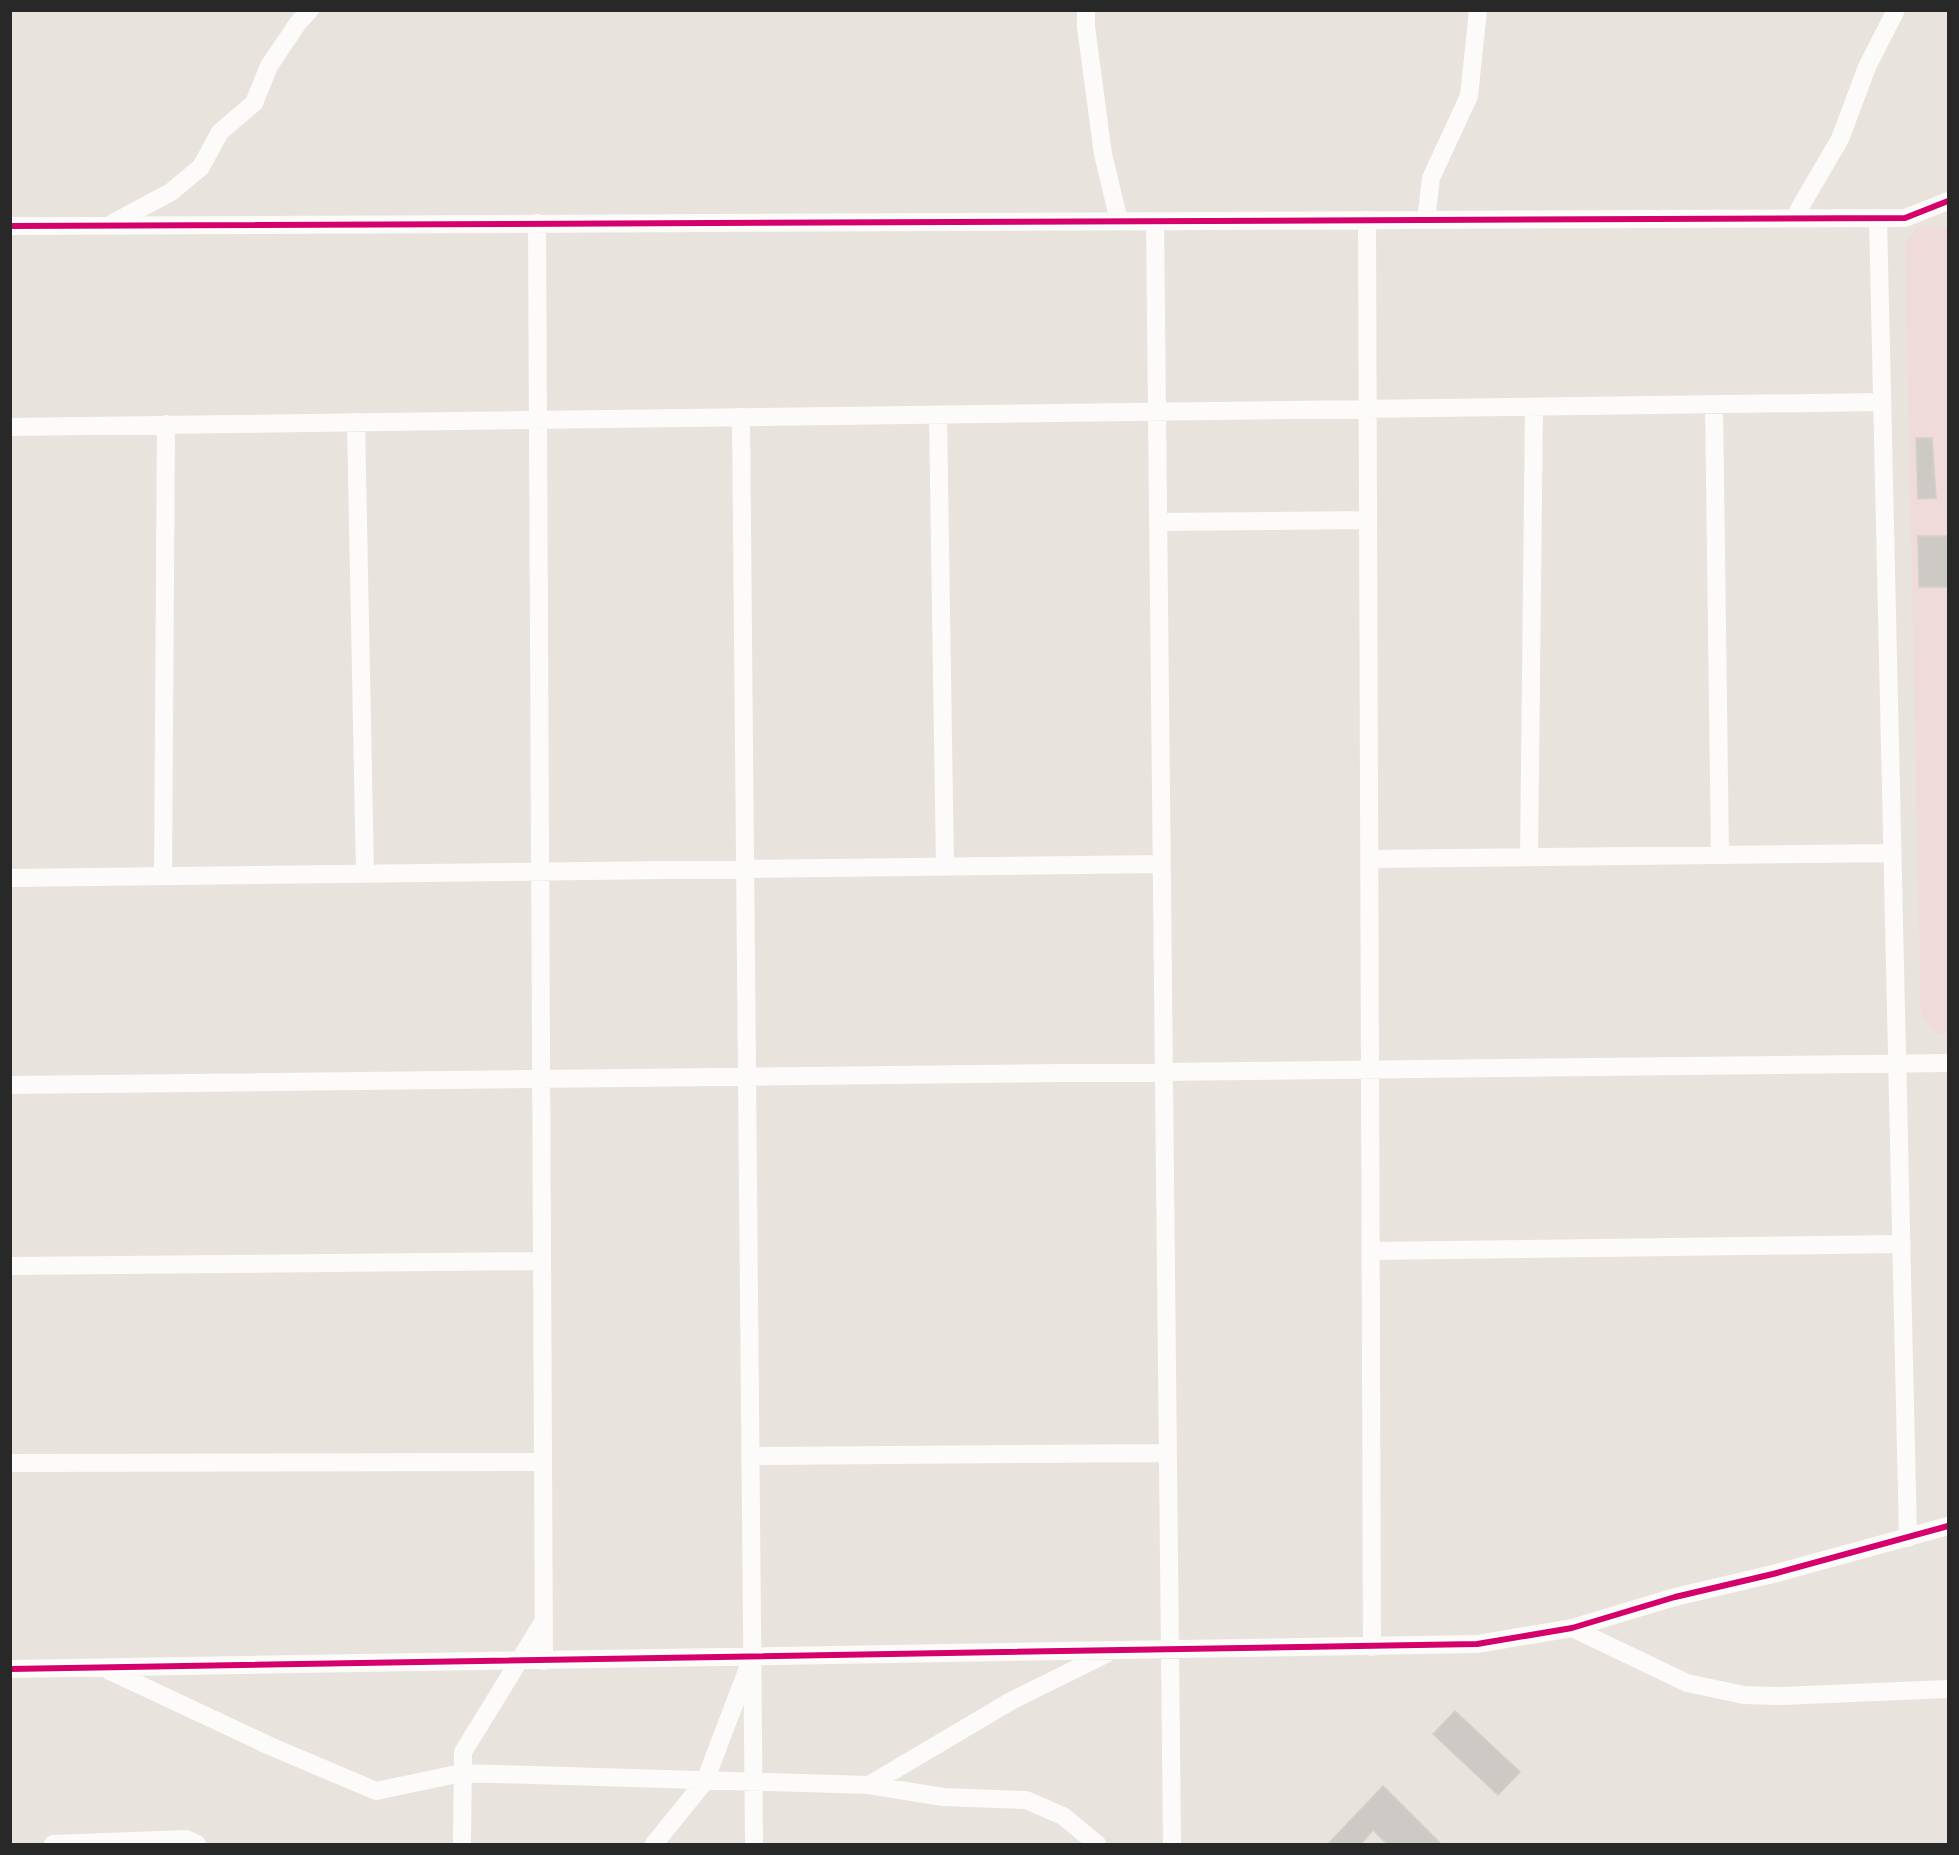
<svg xmlns="http://www.w3.org/2000/svg" width="1959" height="1855" font-family="'Golos Text',sans-serif">
	<rect width="100%" height="100%" fill="#e8e3dd"/>
	<path fill="#efdbda" d="M1918,227h30v806l-9,1 -18,-18 -16,-773z"/>
	<path fill="#cdc9c4" stroke="#d3cfc9" stroke-width="1.5" d="M1916,438h16l4,60 -18,1z
		M1918,536h30v51h-29z
		M1455,1711l65,61 -22,23 -65,-61z
		M1383,1786l59,59h-54l-15,-15 -13,15h-33z"/>
	<g fill="none" stroke-linecap="round" stroke-linejoin="round">
		<path stroke="#fcfbfa" stroke-width="18" d="M1086,10v17l17,127 16,67
			M1799,209l41,-70 27,-72 29,-57
			M1878,218l30,1320
			M1367,220l5,1427
			M1426,220l5,-42 38,-82 9,-86
			M1155,221l17,1623
			M113,223l58,-31 30,-25 19,-35 34,-29 15,-37 29,-43 12,-13
			M537,223l7,1438
			M10,226l1895,-8 43,-17
			M1714,404l6,451
			M938,415l7,452
			M741,417l13,1427
			M356,422l9,452
			M10,427l1872,-25
			M1158,522l210,-2
			M1529,857l5,-450
			M1369,859l523,-6
			M163,876l3,-452
			M10,878l1152,-14
			M10,1085l1938,-22
			M1371,1251l530,-7
			M10,1266l532,-5
			M751,1456l417,-3
			M10,1463l533,-1
			M1572,1628l115,55 57,12 38,1 166,-7
			M10,1669l1467,-25 95,-16 103,-31 98,-23 175,-48
			M108,1670l162,76 106,45 86,-18 407,12 74,12 83,3 37,16 34,28
			M869,1785l142,-84 95,-47
			M53,1844l133,-5 11,5
			M462,1844l1,-92 80,-130
			M654,1844l51,-63 43,-113"/>
		<g stroke="#fff" stroke-width="10">
			<path id="cycleway" d="M10,226l1895,-8 43,-17
				M10,1669l1467,-25 95,-16 103,-31 98,-23 175,-48"/>
		</g>
		<use href="#cycleway" stroke="#d6006c" stroke-width="6"/>
	</g>
	<rect width="1959" height="1855" fill="none" stroke="#282828" stroke-width="24"/>
</svg>
